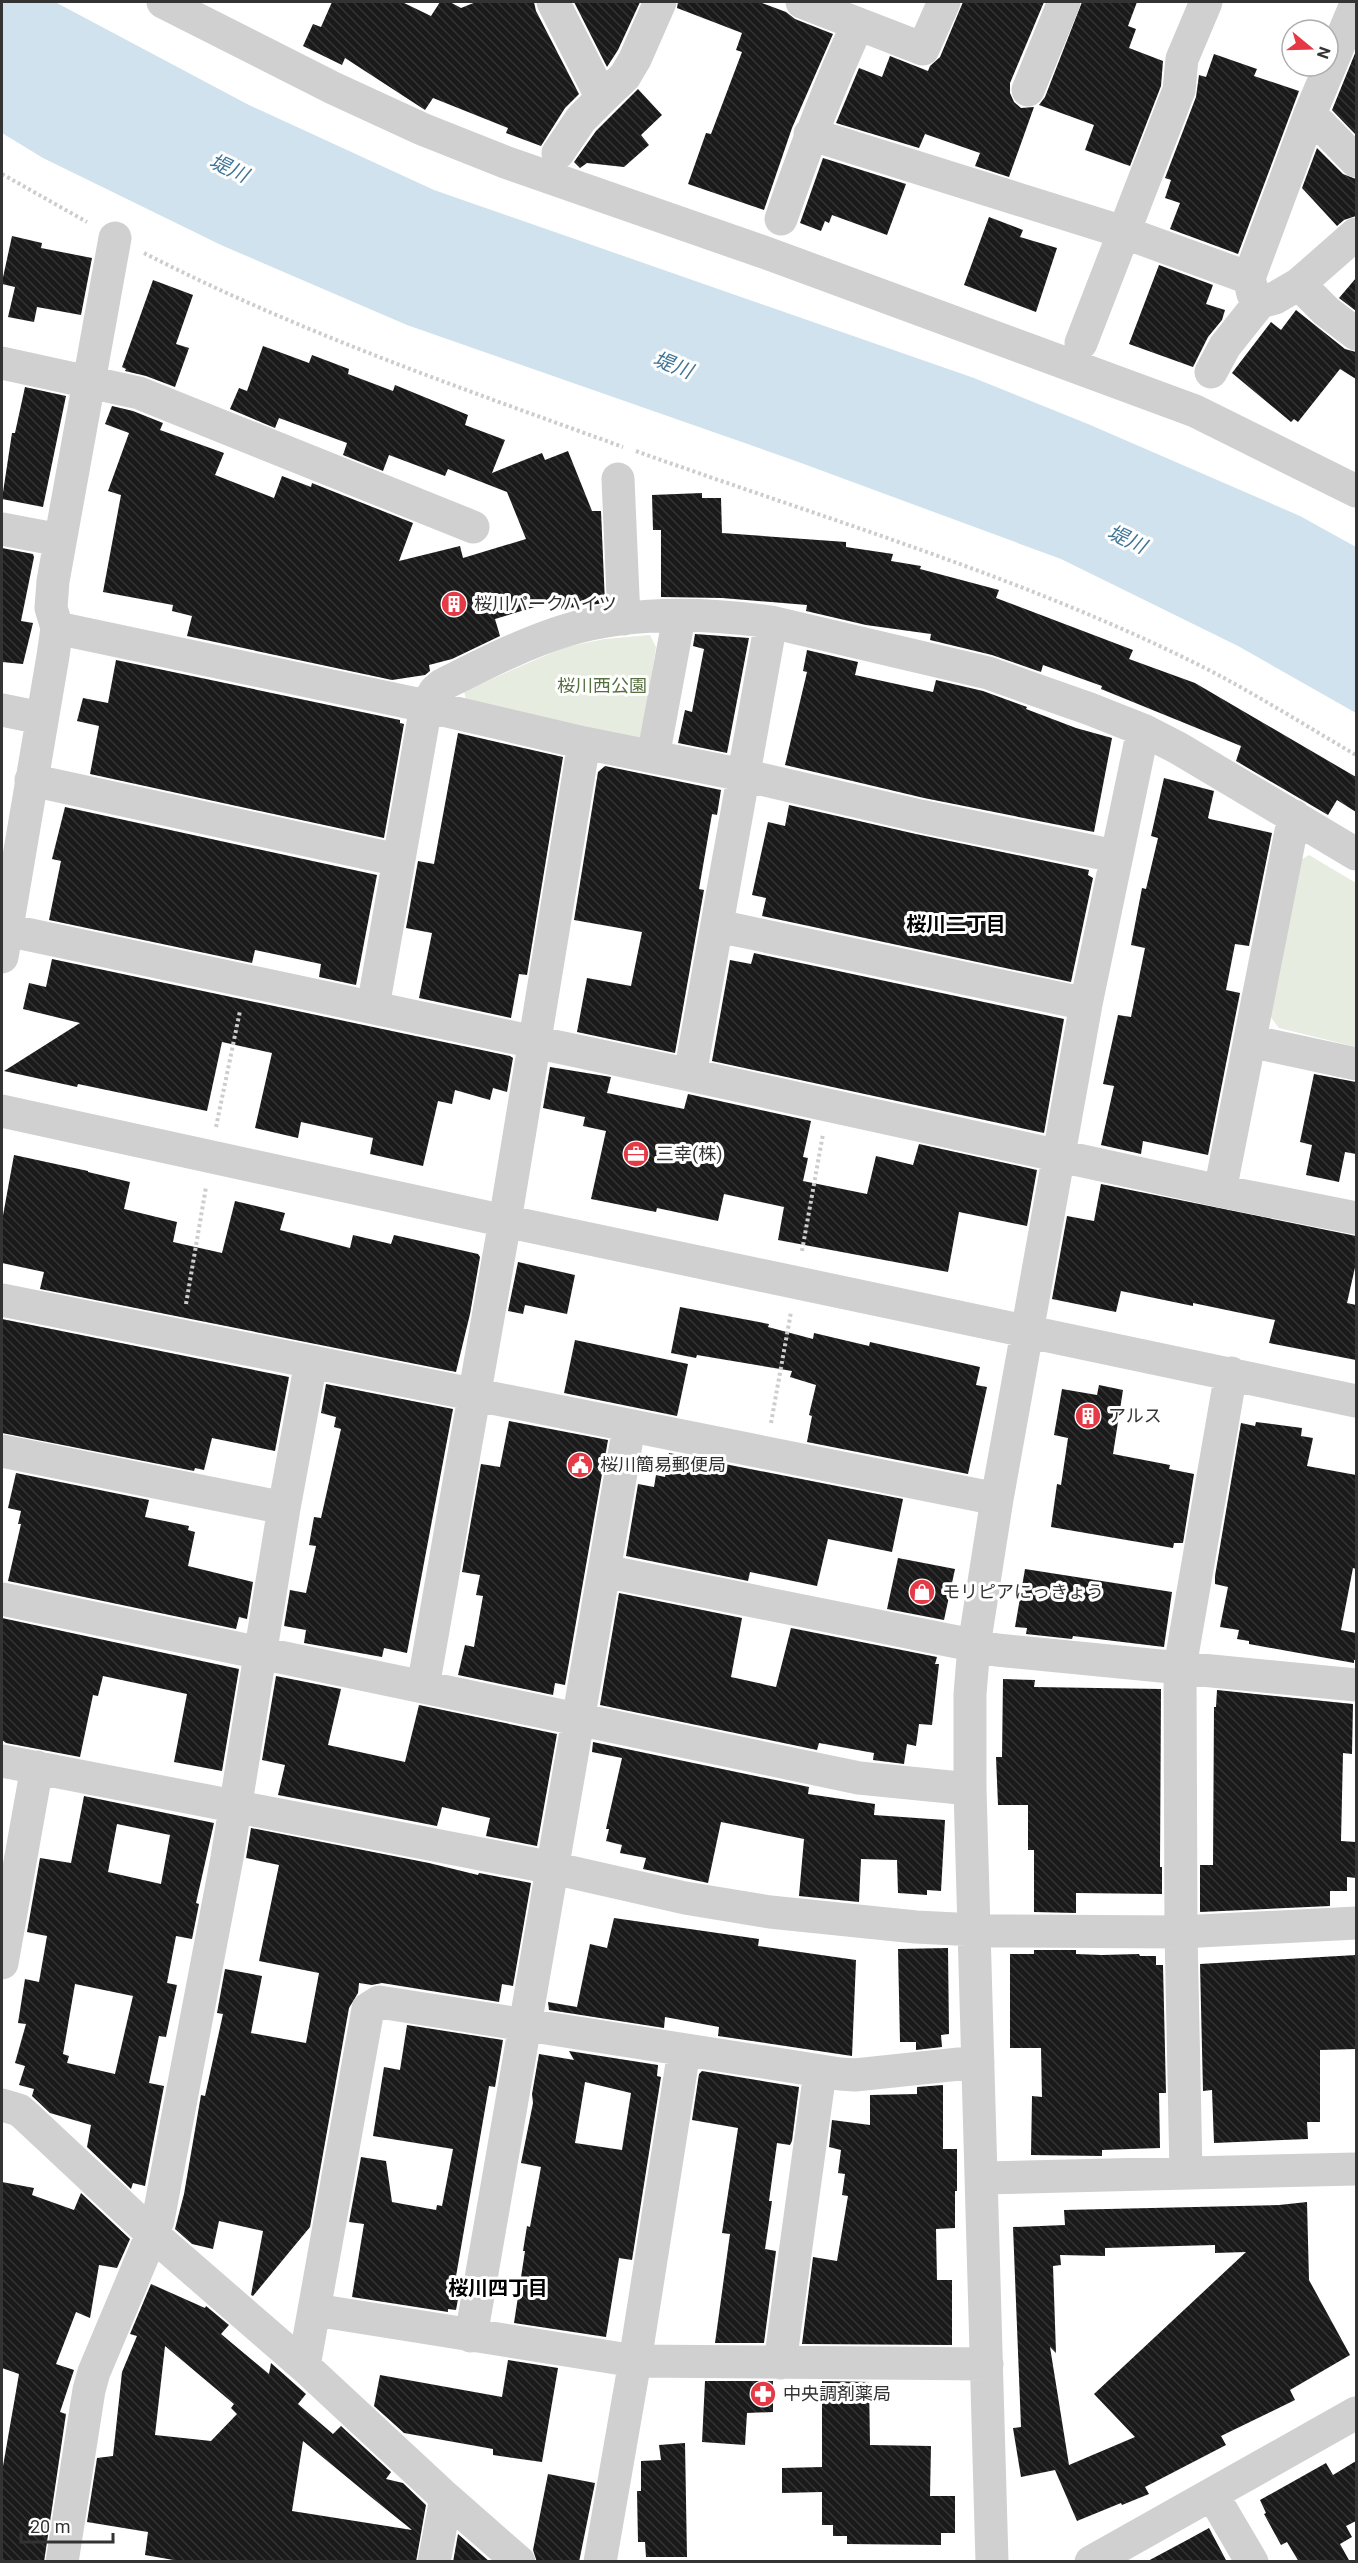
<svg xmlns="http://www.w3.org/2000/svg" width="1358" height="2563" font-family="Roboto,'Noto Sans JP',sans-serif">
	<defs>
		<pattern id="building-back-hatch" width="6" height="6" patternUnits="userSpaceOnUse" patternTransform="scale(1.5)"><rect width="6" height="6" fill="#1a1a1a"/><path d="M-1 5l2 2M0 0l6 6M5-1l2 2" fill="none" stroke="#333"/></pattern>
	</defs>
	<rect width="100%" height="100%" fill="#fff"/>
	<path fill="#e6ecdf" d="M650,635l6,12 -14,89 -6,6 -169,-38 -3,-13 101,-44 40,-8z
		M1309,855l47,28v164l-77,-19 -12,-16 32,-151z"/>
	<path fill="#cfe2ee" d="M2,2h53l192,102 187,86 540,188 114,46 212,92 56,31v166l-118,-67 -177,-87 -268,-99 -386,-135 -186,-80 -178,-87 -41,-25z"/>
	<path fill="url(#building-back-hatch)" fill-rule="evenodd" d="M332,2h70l29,14 9,-14h10l11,6 15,-6h58l2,9 43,83 -14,14 -24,38 -35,-13 2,-5 -75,-30 -8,12 -80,-52 -3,7 -39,-19 10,-22 8,3z
		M574,2h66l-22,48 -11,17z
		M678,2h81l27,10 9,7 38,15 -41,94 -28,82 -76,-26 18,-51 5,1 31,-82 -6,-2 6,-17 -65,-25z
		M963,2h81l-34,81v10l4,9 7,6 13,-1 -25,70 -34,-11 5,-13 -55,-19 -6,14 -83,-25 23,-55 23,9 8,-21 38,15 2,-5 10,-9z
		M1082,2h55l-9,24 8,3 -7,19 34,13 -2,25 -31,80 -45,-16 9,-25 -55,-20 6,-8z
		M1356,51v84l-24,-25z
		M1214,54l43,15 -3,7 45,15 -61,163 -68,-25 10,-26 -15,-5 6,-18 -6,-2 31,-81 3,-22 7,2z
		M638,89l24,26 -21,20 8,10 -25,22 -37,-4 -7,5 -6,-6 22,-31z
		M1317,148l26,26 13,5v37l-12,4 -7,6 -35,-38z
		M823,158l83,26 -19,51 -55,-20 -3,8 -4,-2 -4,10 -21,-8z
		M989,217l34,13 -3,7 37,11 -21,64 -72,-27z
		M12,236l30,7 -1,5 51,10 -11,57 -44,-8 -3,15 -26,-5 7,-30 -13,-3v-2z
		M1159,265l54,20 -7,19 19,6 -3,10 -14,17 -15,30 -64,-23z
		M1356,278v33l-17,-13z
		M153,280l40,15 -17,49 13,4 -14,39 -29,-11 -21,-5 1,-2 -4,-2z
		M1296,310l49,39 11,3v27l-16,-10 -42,53 -4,-3 -3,3 -59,-49 39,-51 10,8z
		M263,346l46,17 3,-8 37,14 -1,5 45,17 2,-6 73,30 -3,10 40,15 -13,33 50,-20 3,7 23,-9 24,60h9l4,92 -44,6v-10l-66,20 5,17 -48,23 -23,6 1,6 -5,4 -33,5 -205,-44 5,-20 -20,-5 1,-6 -70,-13 18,-97 -13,-4 21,-58 -24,-9 7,-18 21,5 30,12 -3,7 64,23 -9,22 59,23 8,-22 29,11 1,-4 101,40 -14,38 61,-15 3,12 63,-19 -19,-47 -59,-23 -3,7 -56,-21 -6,16 -40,-16 4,-12 -68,-25 -4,10 -45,-19 9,-21 8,3z
		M25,387l41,9 -23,111 -41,-8 10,-66h3z
		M702,493v5h19l1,35 124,9v5l47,7 -2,7 30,5 -1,3 79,21 -3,8 137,52 -4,9 66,24 161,94v35l-19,-12 -9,15 -92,-54 5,-15 -140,-57 1,-3 -59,-21 -2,7 -49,-17 -62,-15 1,-6 -65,-9 -60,-14 1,-6 -85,-7 -61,-1v-67h-8l-1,-35z
		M2,548l31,6 1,3 -13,64 12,2 -10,41 -21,-2z
		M695,634l54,4 -22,115 -49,-10 7,-33 7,2 12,-63 -11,-3z
		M807,650l51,12 -3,13 78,17 3,-12 47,11 44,16 -1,2 50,19 36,10 -18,94 -170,-34 -139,-33 22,-93 -4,-1z
		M116,660l284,60v3l4,1 -20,114 -294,-64 9,-48 -22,-5 6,-23 25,5z
		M458,733l105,24 -36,218 -8,-1 -8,44 -92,-20 13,-65 -26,-5 12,-67 16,3z
		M605,766l116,24 -4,25 -5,-1 -13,75 5,1 -29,163 -98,-21 10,-54 44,8 11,-54 -68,-12 24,-148z
		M1164,778l50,13 -6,27 2,1 62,14 -23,113 -14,-2 -9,46 14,3 -32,162 -65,-14 -2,13 -40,-9 13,-59 -11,-2 15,-69 13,2 14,-69 -14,-3 11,-57 4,1 12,-51 -7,-2z
		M789,805l127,29 173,36 -1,5 5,3 -22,104 -309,-66 4,-18 -14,-3 16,-73 17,4z
		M65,807l312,68 -21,110 -37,-8 2,-13 -66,-14 -3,13 -203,-43 12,-59 -9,-2z
		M754,953l310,66 -20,114 -332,-72 18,-101 21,4z
		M52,959l458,97 3,2 -6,34 -14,-4 -3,12 -35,-10 -3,14 -14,-3 -15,65 -53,-12 3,-16 -72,-16 -3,16 -43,-10 17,-75 -50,-11 -15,69 -129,-27 -1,3 -73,-16 76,-48 -57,-14 6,-26 17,4z
		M550,1067l61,10 -4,16 77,16 4,-15 123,27 -8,36 5,1 -5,23 64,13 9,-38 37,9 6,-21 118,26 -10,56 -68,-14 -11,60 -170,-32 6,-33 -60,-13 -6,27 -61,-13 -1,4 -65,-13 15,-68 -23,-5 2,-9 -42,-9z
		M1314,1074l42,8v72l-11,-2 -6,30 -33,-7 6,-30 -12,-3z
		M14,1155l74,16v1l42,10 -6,27 53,13 -4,20 49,11 13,-52 50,12 -5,17 70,18 3,-13 38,9 3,-9 84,19 2,3 -10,57 -14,58 -416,-83 4,-17 -42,-9v-42z
		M1101,1184l255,52v27l-9,40 9,2v55l-87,-17 6,-23 -82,-17v3l-72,-15 -5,21 -64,-13 15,-83 27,5z
		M518,1262l57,13 -8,39 -42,-9 -2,9 -15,-3z
		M680,1307l89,17 -1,3 45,12 1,-6 55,13 1,-4 110,25 -4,18 11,2 -19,87 -161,-32 5,-26 -3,-1 7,-30 -26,-8 2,-6 -95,-16 -1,3 -25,-5z
		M2,1319l287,58 -14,74 -63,-13 -8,32 -9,-2 -1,3 -192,-38z
		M575,1340l113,24 -11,52 -113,-23z
		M326,1384l127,25 -46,244 -23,-5 -2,9 -78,-14 2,-13 -22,-4 6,-36 16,3 10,-47 -7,-1 5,-28 7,1 20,-89 -7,-2 2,-10 -15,-4z
		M1099,1385l24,5 -10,64 57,11 -1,4 25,5 -11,69h-9l-1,5 -122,-21 6,-43 4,1 7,-47 -14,-3 8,-46 35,6z
		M509,1421l99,19 -43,245 -10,-2 -2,12 -95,-20 7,-30 9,2 9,-51 -7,-1 4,-20 -18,-3 19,-108 19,3z
		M1256,1422l46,6 -1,8 12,2 -6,28 49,9v94l-3,-1 -12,62 15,3v27h-2v3l-105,-19v-3l-12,-2 2,-9 -19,-3 8,-40 -13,-3v-8l26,-153 14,3z
		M669,1453l234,46 -11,53 -64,-13 -11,47 -67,-14 -2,9 -122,-25 12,-72 16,3 2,-12 9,2z
		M16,1473l133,27 -4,17 44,9 -1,4 7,2 -7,34 65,16 -6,37 -8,-2 -3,12 -228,-48 13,-57h-3l3,-13 -13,-3z
		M898,1558l57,11 -11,51 -57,-11z
		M1025,1569l147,23 -8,55 -91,-11 -1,3 -46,-5 1,-6 -12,-1z
		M619,1593l123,25 -11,59 45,10 15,-59 146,29 -2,7h4l-7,61 -13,-1 -3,22 -9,-2 -3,20 -31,-4 1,-7 -55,-10 -2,7 -217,-45z
		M2,1618l237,51 -17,102 -48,-9 13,-68 -84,-18 -5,20 -5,-1 -13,62 -74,-14 -4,-3z
		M276,1676l65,13 -13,56 77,17 14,-57 138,29 -20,112 -51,-10 4,-18 -48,-11 -5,19 -159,-31 7,-30 -23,-5z
		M1003,1679l32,1 -1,7 127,2 -1,178h2v27l-86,-1v20l-42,-1v-62h-6v-45h-30l-2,-48h6z
		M1217,1690l136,14 -1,50 -9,-1 -2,88 15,1v36l-9,-1v14h-17v15l-130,6v-47h13l1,-158h2z
		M593,1742l216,45 -1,7 67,10 -1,11 71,5 -4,71 -14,-1v5l-29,-2 -1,-33 -36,-1 -2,43 -60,-6 5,-57 -83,-17 -13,61 -65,-14 3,-11 -26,-5 2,-8 -16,-4 3,-12h-3l16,-71 -30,-6z
		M84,1796l130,27 -18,80 3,1 -7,35 -16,-3 -9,47 10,2 -11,52 -7,-1 -10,47 15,3 -19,100 -12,-3 -2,6 -44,-42 4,-22 -41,-12 -18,-17 2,-7 -15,-4 6,-19 -10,-3 11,-39 -8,-1 7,-44 14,3 8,-46 -20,-4 13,-74 31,5zM117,1824l53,11 -9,49 -53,-12zM75,1984l58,12 -18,78 -48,-11 2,-7 -6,-2z
		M251,1828l178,35 49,12 1,-2 52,10 -18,103 -11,-2 -3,18 -117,-19 -10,2 -13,-2 -1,10 -9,15 -39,219 -57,69 -2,-1 12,-64 -44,-10 -6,28 -21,-5 -17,-15 9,-35 17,-99 4,1 18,-82 -6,-1 8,-44 37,7 -11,57 55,10 13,-70 -60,-12 20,-96 -33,-7z
		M614,1918l145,21 -1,7 98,14 -4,96 -134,-20 1,-9 -54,-10 -1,11 -115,-18 -1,-8 29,5 13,-63 17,4z
		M948,1948l1,86 -8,1 1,12 -26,3v-8h-16l-2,-93z
		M1034,1950h42v4l26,1 37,-1 1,2h16v9h7l3,128h-7l1,55 -58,2v6l-71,-1 1,-59 10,1 -1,-49h-31v-94h24z
		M1356,1955v94l-36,1v72h-13l1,17 -94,4 -2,-53 -9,1 -3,-127z
		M407,2025l96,15 -8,47 -6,-1 -34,196 6,1 -5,27 -8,-1v3l-96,-15 12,-73 -15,-2 12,-65 25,4 6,41 44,8 1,-5 5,1 11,-57 -80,-13 11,-69 16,3z
		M569,2051l89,14 -1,11 4,1 -29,183 -13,-2 -13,79 -92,-14 11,-72h-2l4,-25 3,1 11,-60 -20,-4 12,-60 -1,-9 7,-40 35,6zM585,2082l46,11 -9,57 -47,-7z
		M702,2071l97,16 -7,54 -2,4 -13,-2 -8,58h3l-7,48 11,2 -12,92h-49l15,-109 -8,-1 16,-105 -46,-8 7,-46z
		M943,2085v64h14v42h-2v37l-19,1 1,51h15v65l-150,-1 11,-87 24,4 11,-65 -6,-1 3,-21 -7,-1 3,-23 -12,-3 3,-27 38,5v-30l47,-1v-7z
		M2,2182l32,6 -2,7 42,15 7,-17 49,46 -13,29 -18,-3 -9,53 -14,-6 -20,52 18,6 -14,42 6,2 -22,148h-42v-90l17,-98 -17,-6z
		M1307,2202l2,78 41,75 -60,35 5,10 -74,36 5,9 -81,42 4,7 -27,11 -1,-2 -44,18 -22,-51 -34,7 -8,-49 8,-1 -8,-200 52,-2 -1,-15 215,-5zM1215,2245v8l31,-1 -152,142 41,43 -66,28 -19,-118 6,6 -3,-87 8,-1 -1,-10 45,1v-8z
		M151,2284l54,24 1,-2 23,19 -8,9 48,40 2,-11 35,31 -8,10 35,30 8,-8 50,46 -5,7 17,4 23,22 -10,57h-231l-40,-7 3,-23 -61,-10 10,-64 16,-2 9,-84 15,-36 -7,-2zM165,2346l69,58 -3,4 6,6 -26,27 -56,-6zM303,2441l68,56 41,33 -120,-19z
		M508,2360l50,8 -16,94 -49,-7v-6l-89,-16 -30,-27 6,-31 122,22z
		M705,2381h68v31l-26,1 -2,32 -43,-3z
		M822,2381l47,1 1,63 61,1 -1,50h25v37h-14v12l-94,-1v-8h-14v-11h-11v-33l-40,1v-25l40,-1z
		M685,2443l2,114h-41l-1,-15h-7l-1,-51h4v-30l20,-1 -2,-15z
		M1356,2461v60l-10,5 6,11 -12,7 10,18h-51l-12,-20 -6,3 -17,-31 2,-1 -6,-13 66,-37 7,12z
		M548,2474l47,9 -16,79h-42l-4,-12z
		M1209,2528l18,34h-81l43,-23z
		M458,2534l32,28h-37z"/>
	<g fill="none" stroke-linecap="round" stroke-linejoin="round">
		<path stroke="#cdcdcd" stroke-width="4" stroke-dasharray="3 3" stroke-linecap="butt" d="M2,174l85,48
			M144,253c154,79 317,135 479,194
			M636,451c189,68 388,126 567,216 53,27 103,59 153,88
			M216,1127l24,-116
			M802,1251l21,-117
			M186,1304l20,-117
			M771,1423l20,-111"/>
		<path stroke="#d0d0d0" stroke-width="33" d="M163,2l170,86 89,41 83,33 264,92 426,157 161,80
			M553,2l49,96 23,-22 10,-17 25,-57
			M802,2l121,47 21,-47
			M1028,90l36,-88
			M1310,114l46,47
			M810,134l313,98 126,46
			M558,153l23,-34 21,-21
			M781,219c23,-67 47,-131 77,-195
			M1299,284l27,27 30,23
			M1260,302l-7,-8 -4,-16 61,-164 46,-110
			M1081,343l98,-253 3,-31 24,-57
			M2,363l137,30 334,134
			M1211,372l14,-26 35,-44 15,-4 24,-14 57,-50
			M618,479l6,140
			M2,529l58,11
			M57,628l369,78 158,37 159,32 177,41 195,40
			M2,710l39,8
			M653,757l26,-140
			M31,780l367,80
			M718,926l368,78
			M2,929l688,146 530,116 136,27
			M2,957l51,-301 4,-28 -6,-20 2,-27 62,-343
			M373,1007l53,-301 9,-15 7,-6c40,-20 82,-42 125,-55 64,-19 139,-17 204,-8l217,51 102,36 53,21 35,18 178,106
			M1250,1041l106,23
			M690,1075l81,-453
			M2,1111l503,110 851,180
			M1220,1191l74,-375
			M2,1300l995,199
			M2,1451l282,57
			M604,1571l393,79 359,35
			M2,1599l857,179 111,11
			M423,1687l82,-466 79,-478
			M2,1761l551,107 132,30 85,14 146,15 80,4 185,1 175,-9
			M2,1963l35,-196
			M2,2105l17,5 7,6 126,118 152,132 142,132 73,64
			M1186,2173l-5,-241 -1,-265 51,-294
			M982,2178l374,-9
			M315,2310l320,51 352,3
			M471,2336l158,-909
			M780,2363l40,-291
			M304,2366l64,-357 11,-7 461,72 15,1 123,-13
			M1212,2494l40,68
			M62,2562l27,-172 5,-18 64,-152 69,-362 57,-350 27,-146
			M434,2562l12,-64
			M600,2562l35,-201 49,-310
			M992,2562l-22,-773v-95l4,-48 23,-147 89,-495 57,-274
			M1091,2562l265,-149"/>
	</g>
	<defs>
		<g id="building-disc" transform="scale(1.35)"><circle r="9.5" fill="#e63946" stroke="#fff"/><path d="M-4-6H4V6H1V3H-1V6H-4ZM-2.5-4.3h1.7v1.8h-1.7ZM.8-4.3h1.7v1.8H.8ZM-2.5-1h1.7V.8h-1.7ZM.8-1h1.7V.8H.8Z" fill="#fff"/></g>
		<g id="office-disc" transform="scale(1.35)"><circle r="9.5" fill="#e63946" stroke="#fff"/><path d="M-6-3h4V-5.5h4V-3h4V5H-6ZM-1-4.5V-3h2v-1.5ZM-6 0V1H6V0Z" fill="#fff"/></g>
		<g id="civic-disc" transform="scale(1.35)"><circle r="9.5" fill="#e63946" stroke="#fff"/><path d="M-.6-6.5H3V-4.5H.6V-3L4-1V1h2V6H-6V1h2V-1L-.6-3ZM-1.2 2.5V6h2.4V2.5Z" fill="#fff"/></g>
		<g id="shop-disc" transform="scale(1.35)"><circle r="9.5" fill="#e63946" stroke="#fff"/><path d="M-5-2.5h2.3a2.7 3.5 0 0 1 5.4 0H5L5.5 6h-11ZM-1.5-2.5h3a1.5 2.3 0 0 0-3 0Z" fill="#fff"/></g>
		<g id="pharmacy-disc" transform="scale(1.35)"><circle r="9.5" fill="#e63946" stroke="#fff"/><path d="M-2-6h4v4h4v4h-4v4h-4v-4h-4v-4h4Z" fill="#fff"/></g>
	</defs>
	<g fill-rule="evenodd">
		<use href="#building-disc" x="454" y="604"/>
		<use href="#office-disc" x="636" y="1154"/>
		<use href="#building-disc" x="1088" y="1416"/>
		<use href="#civic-disc" x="580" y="1465"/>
		<use href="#shop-disc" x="922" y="1592"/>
		<use href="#pharmacy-disc" x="763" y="2394"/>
	</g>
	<g text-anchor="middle" stroke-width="6" stroke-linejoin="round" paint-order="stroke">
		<g font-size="18" fill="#333" stroke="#fff" text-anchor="start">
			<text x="474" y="610">桜川パークハイツ</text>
			<text x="656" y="1160">三幸(株)</text>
			<text x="1108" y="1422">アルス</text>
			<text x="600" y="1471">桜川簡易郵便局</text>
			<text x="942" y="1598">モリピアにっきょう</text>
			<text x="783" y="2400">中央調剤薬局</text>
		</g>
		<g font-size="18" fill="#56703f" stroke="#fff">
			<text x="602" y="692">桜川西公園</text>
		</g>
		<g font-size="20" font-style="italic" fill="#3f7597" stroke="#fff">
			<text transform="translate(229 168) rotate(25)" y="7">堤川</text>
			<text transform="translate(673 365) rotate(21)" y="7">堤川</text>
			<text transform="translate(1127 539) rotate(25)" y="7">堤川</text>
		</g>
		<g font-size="20" font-weight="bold" fill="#000" stroke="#fff">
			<text x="956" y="931">桜川二丁目</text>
			<text x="498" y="2295">桜川四丁目</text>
		</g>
	</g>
	<rect width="1358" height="2563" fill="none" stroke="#333333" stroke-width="6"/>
	<g transform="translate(1310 48) rotate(109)"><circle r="28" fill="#ffffff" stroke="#adadad" stroke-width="1.5"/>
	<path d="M0-4.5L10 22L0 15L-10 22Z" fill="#e63946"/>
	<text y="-9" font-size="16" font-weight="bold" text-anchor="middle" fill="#333333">N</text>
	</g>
	<path d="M21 2533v9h92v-9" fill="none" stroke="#333333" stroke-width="3"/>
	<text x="30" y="2533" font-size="18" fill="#333333" stroke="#ffffff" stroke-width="4.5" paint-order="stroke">20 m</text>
</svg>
